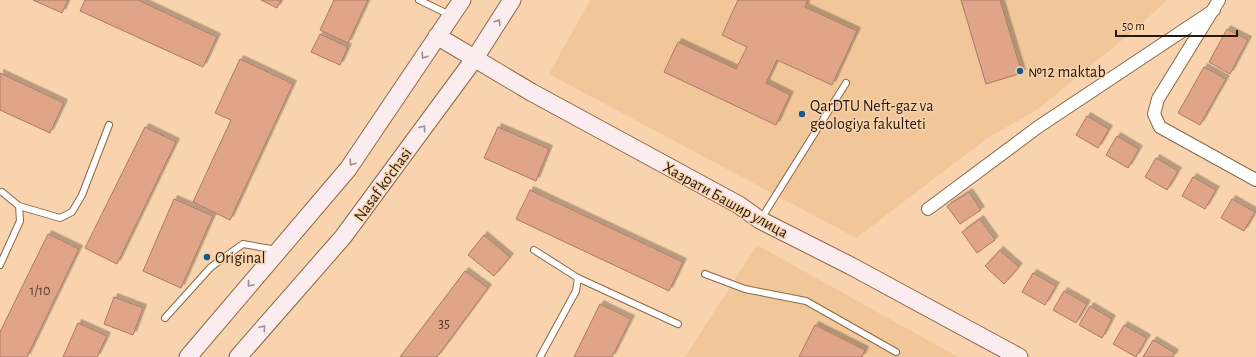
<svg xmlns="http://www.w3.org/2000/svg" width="1256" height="357" font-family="'Alegreya Sans',sans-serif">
	<defs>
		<filter id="shadow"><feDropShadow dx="3.5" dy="-3.5" stdDeviation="0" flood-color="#0004"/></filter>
	</defs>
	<rect width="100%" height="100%" fill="#f8d3ad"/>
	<path fill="#f1c79a" d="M590,0h577l-29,27 -101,83 -48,27 -133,101 -307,-164z
		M757,245l201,112h-273z"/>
	<path fill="#e0a588" stroke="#a77a64" filter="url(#shadow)" d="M33,0h35l-6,13z
		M85,0h53l79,37 -14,30 -123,-56z
		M261,0h20l-4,8z
		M334,0h34l-20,43 -28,-13z
		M738,0h70l-3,7 52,24 -25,54 -55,-25 -11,23 24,12 -14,30 -112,-53 14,-30 58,27 11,-22 -25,-12z
		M961,0h39l22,73 -36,11z
		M1227,29l21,11 -18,34 -21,-12z
		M320,34l28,13 -8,18 -29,-13z
		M240,59l53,25 -63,136 -37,-18 38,-82 -16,-7z
		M1204,67l22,12 -26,46 -22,-12z
		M0,73l64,30 -14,30 -50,-23z
		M1087,116l22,13 -11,19 -22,-13z
		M145,127l31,15 -59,122 -32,-16z
		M498,127l51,22 -13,32 -52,-23z
		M1117,136l22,13 -11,19 -22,-13z
		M1156,158l22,13 -11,19 -22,-13z
		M1193,177l23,13 -11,19 -23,-13z
		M530,190l153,72 -14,29 -153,-72z
		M969,192l12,18 -21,14 -13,-18z
		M174,199l39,17 -32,72 -38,-17z
		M1232,199l23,13 -11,19 -23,-13z
		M980,219l15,21 -18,13 -15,-21z
		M48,234l31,15 -52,108h-27v-25z
		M484,235l26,22 -16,19 -26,-21z
		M1000,250l19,17 -15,17 -19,-18z
		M465,271l23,17 -51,69h-37z
		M1033,273l23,13 -11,19 -23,-13z
		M1064,291l23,13 -11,19 -23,-13z
		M114,297l29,11 -10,27 -29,-11z
		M600,304l31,15 -19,38h-38z
		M1090,306l22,13 -10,19 -23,-13z
		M78,323l29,13 -10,21h-34z
		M815,325l50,25 -3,7h-63z
		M1124,325l23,13 -11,19 -23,-13z
		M1153,340l22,13 -2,4h-30z"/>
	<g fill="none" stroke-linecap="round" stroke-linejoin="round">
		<g stroke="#8a6946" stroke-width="8">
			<path id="lane" d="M419,0l31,15
				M19,206l41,12 12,-6 10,-17 27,-70
				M761,219l85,-136
				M534,250l44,28 -2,13 -36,66
				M0,265l20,-44 -1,-15 -17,-14
				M705,274l40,15 61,12 90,51
				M578,278l100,46
				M165,318l46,-51 32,-23 34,6"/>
		</g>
		<g stroke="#8a6946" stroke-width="14">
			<path id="street" d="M1219,0l-61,99 -4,15 6,13 96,53
				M928,209l110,-82 176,-117"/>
		</g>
		<g stroke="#8a6946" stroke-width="19">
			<path id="secondary" d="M437,36l94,56 208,113 21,15 91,46 168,91
				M188,357l160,-188 114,-169
				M238,357l105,-120 132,-179 37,-58"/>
		</g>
		<use href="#lane" stroke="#fff" stroke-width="6"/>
		<use href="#street" stroke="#fff" stroke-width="12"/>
		<use href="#secondary" stroke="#fbedef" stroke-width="17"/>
	</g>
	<defs><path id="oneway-chevron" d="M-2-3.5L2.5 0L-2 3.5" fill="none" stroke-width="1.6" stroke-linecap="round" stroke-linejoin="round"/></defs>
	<g stroke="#9c8e88">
		<use href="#oneway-chevron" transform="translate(498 22) rotate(-57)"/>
		<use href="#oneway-chevron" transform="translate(424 56) rotate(124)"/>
		<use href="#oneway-chevron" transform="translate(423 128) rotate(-53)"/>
		<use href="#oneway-chevron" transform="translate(352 163) rotate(124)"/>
		<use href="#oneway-chevron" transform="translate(250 284) rotate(130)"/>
		<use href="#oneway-chevron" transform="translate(263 328) rotate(-49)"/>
	</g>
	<g fill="#16598e" stroke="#f8d3ad" stroke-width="1.5">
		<circle cx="1020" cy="71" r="4"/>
		<circle cx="802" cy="114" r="4"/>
		<circle cx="207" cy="257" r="4"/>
	</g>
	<g text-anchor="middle" stroke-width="3" stroke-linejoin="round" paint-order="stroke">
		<g font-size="14" fill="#553c2a">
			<text x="40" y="295">1/10</text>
			<text x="444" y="328">35</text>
		</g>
		<g font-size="16" fill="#27190b" stroke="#f8d3ad" text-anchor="start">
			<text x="1028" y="77">№12 maktab</text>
			<text x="810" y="111">QarDTU Neft-gaz va<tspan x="810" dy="18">geologiya fakulteti</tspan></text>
			<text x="215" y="263">Original</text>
		</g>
		<g font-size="16" fill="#27190b" stroke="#f8d3ad">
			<text transform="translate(382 184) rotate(-54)" y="6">Nasaf ko‘chasi</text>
			<text transform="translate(726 199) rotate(29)" y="6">Хазрати Башир улица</text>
		</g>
	</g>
	<path d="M1116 30v6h121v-6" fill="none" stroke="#27190b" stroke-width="2"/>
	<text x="1122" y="30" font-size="12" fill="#27190b" stroke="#f8d3ad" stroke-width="3" paint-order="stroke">50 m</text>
</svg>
